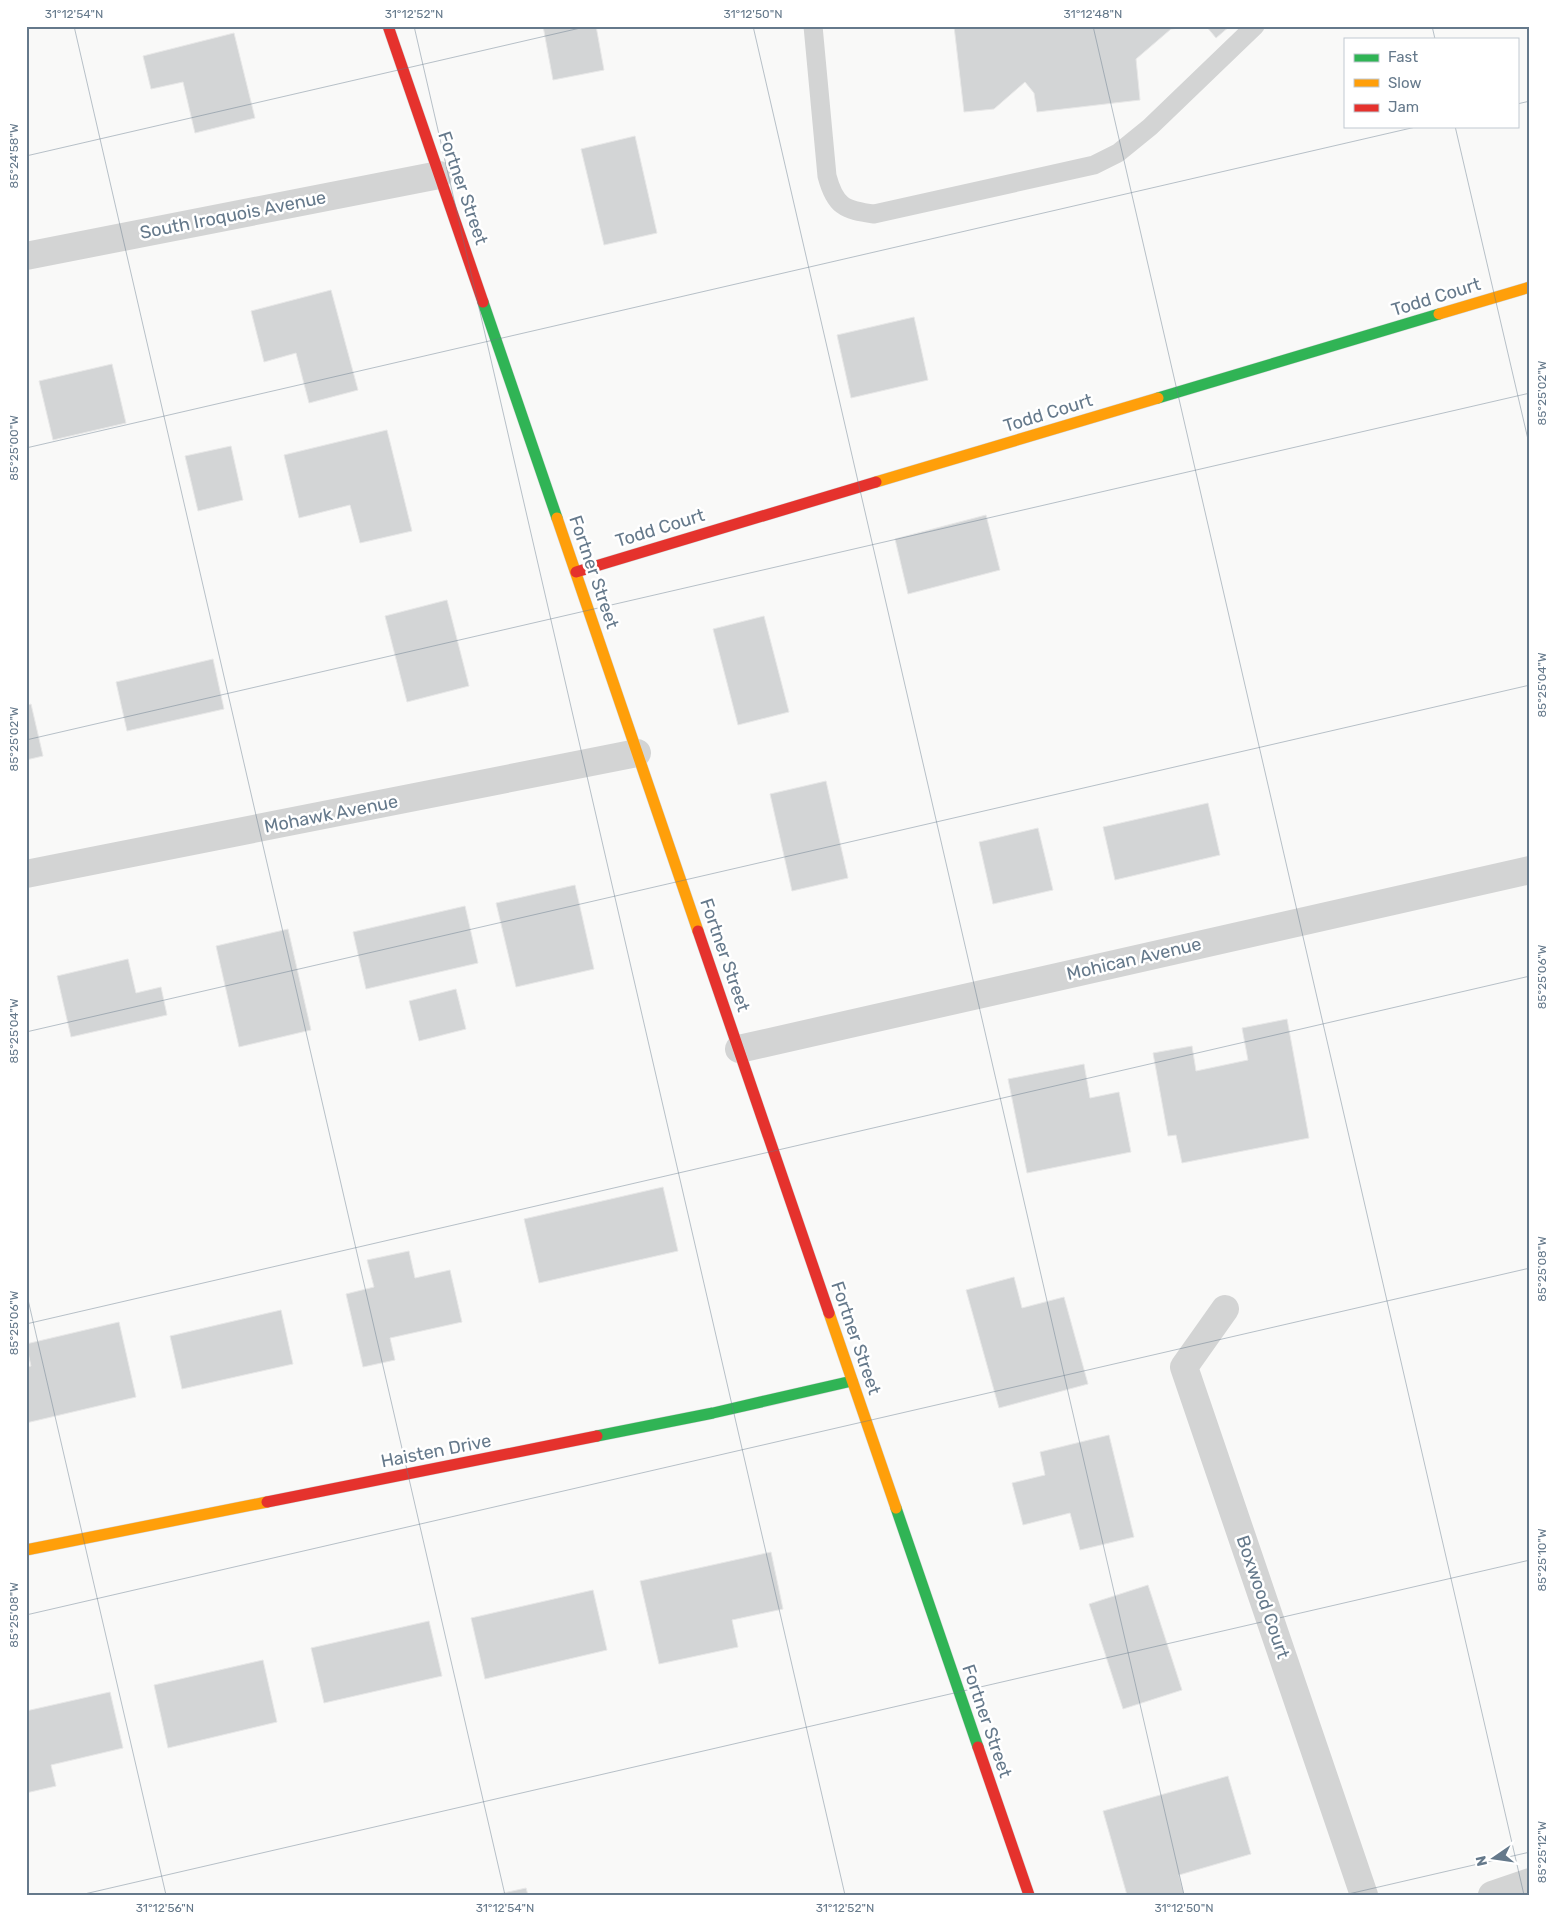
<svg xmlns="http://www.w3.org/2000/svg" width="1556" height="1921" font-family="Rubik,sans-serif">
	<rect width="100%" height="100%" fill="#f9f9f8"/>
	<path fill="#d3d5d6" stroke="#e8e8e8" d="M543,26h53l8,44 -51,10z
		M954,26h242l-25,3 -35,30 4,41 -103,12 -3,-19 -9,-11 -31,27 -30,3z
		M1206,26h24l-14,12z
		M234,33l21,85 -60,15 -12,-51 -32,7 -8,-33z
		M635,136l22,97 -53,12 -23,-96z
		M331,290l27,100 -49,13 -13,-50 -32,9 -13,-51z
		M914,317l14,63 -77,18 -14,-63z
		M112,364l14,59 -73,17 -14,-59z
		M387,430l25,101 -52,12 -10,-38 -51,13 -15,-63z
		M231,446l12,54 -45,11 -13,-55z
		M986,515l14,55 -92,24 -13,-55z
		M447,600l22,86 -62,16 -22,-86z
		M764,616l25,96 -51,13 -25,-96z
		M213,659l11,50 -97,22 -11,-49z
		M31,704l12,52 -17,4v-54z
		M826,781l22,97 -56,13 -22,-97z
		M1208,803l12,52 -105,25 -12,-53z
		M1038,828l15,62 -60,14 -14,-62z
		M575,885l19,84 -78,18 -20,-84z
		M465,906l13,57 -112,26 -13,-57z
		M288,929l23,101 -72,17 -23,-101z
		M128,959l8,34 25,-6 6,28 -96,22 -14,-61z
		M456,989l10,40 -47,12 -10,-40z
		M1287,1019l22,119 -127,25 -6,-28 -8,1 -15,-83 39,-7 4,25 52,-11 -6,-32z
		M1084,1064l6,34 29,-6 12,60 -104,21 -19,-94z
		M663,1187l15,64 -139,32 -15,-64z
		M409,1251l6,27 35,-8 12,52 -72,16 5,22 -32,7 -17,-73 28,-7 -7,-27z
		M1014,1277l8,31 42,-11 24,87 -89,24 -33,-118z
		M281,1310l12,54 -111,25 -12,-53z
		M119,1322l17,75 -110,26v-56l5,-1 -5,-22z
		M1109,1435l25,102 -54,13 -10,-37 -47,12 -11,-42 33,-8 -5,-23z
		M771,1552l12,57 -51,11 6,27 -79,17 -19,-83z
		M1148,1585l34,105 -59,19 -34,-105z
		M593,1590l14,60 -122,29 -14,-61z
		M429,1621l13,55 -118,27 -13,-55z
		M263,1660l14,62 -109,26 -14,-63z
		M110,1692l13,56 -72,17 5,21 -30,7v-82z
		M1228,1776l23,78 -72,21 5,20h-57l-24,-84z
		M526,1888l2,7h-34z"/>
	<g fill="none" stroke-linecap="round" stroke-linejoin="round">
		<g stroke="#d4d6d7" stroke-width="12">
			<path id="fast" d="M483,302l74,216
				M1158,398l281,-84
				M597,1436l116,-23 139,-32
				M896,1508l82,239"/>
		</g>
		<g stroke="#d4d6d7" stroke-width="12">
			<path id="slow" d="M1439,314l91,-27
				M876,482l282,-84
				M557,518l141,413
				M829,1313l67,195
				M26,1550l241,-48"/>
		</g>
		<g stroke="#d4d6d7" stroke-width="12">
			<path id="jam" d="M388,26l95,276
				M576,572l300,-90
				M698,931l131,382
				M267,1502l330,-66
				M978,1747l51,148"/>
		</g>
		<path stroke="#d3d4d4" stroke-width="19" d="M813,26l14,150c8,30 17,34 47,38l220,-49 24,-12 32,-26 105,-101"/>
		<path stroke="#d3d4d4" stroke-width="28" d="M26,256l413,-81
			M26,874l611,-121
			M739,1049l791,-179
			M1225,1309l-41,58 180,528
			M1492,1895l38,-13"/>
		<use href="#fast" stroke="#30b455" stroke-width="11"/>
		<use href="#slow" stroke="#ff9f0a" stroke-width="11"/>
		<use href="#jam" stroke="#e5322d" stroke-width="11"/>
	</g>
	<path fill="none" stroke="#65798b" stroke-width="1" stroke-opacity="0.45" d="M74,26l431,1869M414,26l431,1869M753,26l431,1869M1093,26l431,1869M1432,26l3,13M1517,104l13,-3M1455,126l75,322M26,156l563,-130M26,448l1394,-322M26,740l1504,-347M26,1032l1504,-347M26,1291l140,604M26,1324l1504,-348M26,1615l1504,-347M80,1895l1450,-335M1344,1895l186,-43"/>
	<g text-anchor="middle" stroke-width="5" stroke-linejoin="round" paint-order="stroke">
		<g font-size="18" fill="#65798b" stroke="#fff">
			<text transform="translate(463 188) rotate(71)" y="6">Fortner Street</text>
			<text transform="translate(233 215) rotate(-11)" y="6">South Iroquois Avenue</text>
			<text transform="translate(1436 297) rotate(-17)" y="6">Todd Court</text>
			<text transform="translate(1048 413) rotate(-17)" y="6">Todd Court</text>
			<text transform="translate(660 528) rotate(-17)" y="6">Todd Court</text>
			<text transform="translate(594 572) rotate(71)" y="6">Fortner Street</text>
			<text transform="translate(331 814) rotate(-11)" y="6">Mohawk Avenue</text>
			<text transform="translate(725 955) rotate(71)" y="6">Fortner Street</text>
			<text transform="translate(1134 959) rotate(-13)" y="6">Mohican Avenue</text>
			<text transform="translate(856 1338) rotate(71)" y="6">Fortner Street</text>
			<text transform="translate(436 1451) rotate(-11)" y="6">Haisten Drive</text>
			<text transform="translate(1263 1597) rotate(71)" y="6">Boxwood Court</text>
			<text transform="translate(987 1721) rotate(71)" y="6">Fortner Street</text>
		</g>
	</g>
	<rect width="1556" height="1921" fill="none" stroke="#ffffff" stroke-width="55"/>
	<rect x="1344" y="38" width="175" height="90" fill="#ffffff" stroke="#c1c9d1"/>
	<rect x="1354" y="54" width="25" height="8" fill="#30b455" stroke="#c1c9d1"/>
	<text x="1388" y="62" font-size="15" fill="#65798b">Fast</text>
	<rect x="1354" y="79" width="25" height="8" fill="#ff9f0a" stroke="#c1c9d1"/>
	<text x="1388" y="88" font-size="15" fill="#65798b">Slow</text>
	<rect x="1354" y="104" width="25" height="8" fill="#e5322d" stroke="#c1c9d1"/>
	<text x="1388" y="112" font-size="15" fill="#65798b">Jam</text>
	<g transform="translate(1494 1858) rotate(257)" stroke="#ffffff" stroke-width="4" paint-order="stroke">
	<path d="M0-4L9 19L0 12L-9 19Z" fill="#65798b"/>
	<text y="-8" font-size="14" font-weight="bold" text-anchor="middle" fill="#65798b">N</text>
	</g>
	<rect x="28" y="28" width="1500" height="1866" fill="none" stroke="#65798b" stroke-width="2"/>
	<g font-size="12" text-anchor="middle" fill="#65798b">
		<text x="74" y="18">31°12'54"N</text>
		<text x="414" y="18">31°12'52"N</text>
		<text x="753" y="18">31°12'50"N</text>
		<text x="1093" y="18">31°12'48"N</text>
		<text transform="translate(14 156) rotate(-90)" y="4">85°24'58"W</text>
		<text transform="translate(1542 393) rotate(-90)" y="4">85°25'02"W</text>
		<text transform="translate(14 448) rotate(-90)" y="4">85°25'00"W</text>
		<text transform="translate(1542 685) rotate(-90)" y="4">85°25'04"W</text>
		<text transform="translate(14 739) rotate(-90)" y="4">85°25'02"W</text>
		<text transform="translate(1542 977) rotate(-90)" y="4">85°25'06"W</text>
		<text transform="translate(14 1031) rotate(-90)" y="4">85°25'04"W</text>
		<text transform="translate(1542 1269) rotate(-90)" y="4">85°25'08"W</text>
		<text transform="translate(14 1323) rotate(-90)" y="4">85°25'06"W</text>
		<text transform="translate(1542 1560) rotate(-90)" y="4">85°25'10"W</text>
		<text transform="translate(14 1615) rotate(-90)" y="4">85°25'08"W</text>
		<text transform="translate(1542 1852) rotate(-90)" y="4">85°25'12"W</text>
		<text x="165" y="1912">31°12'56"N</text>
		<text x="505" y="1912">31°12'54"N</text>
		<text x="845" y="1912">31°12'52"N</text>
		<text x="1184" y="1912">31°12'50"N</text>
	</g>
</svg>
